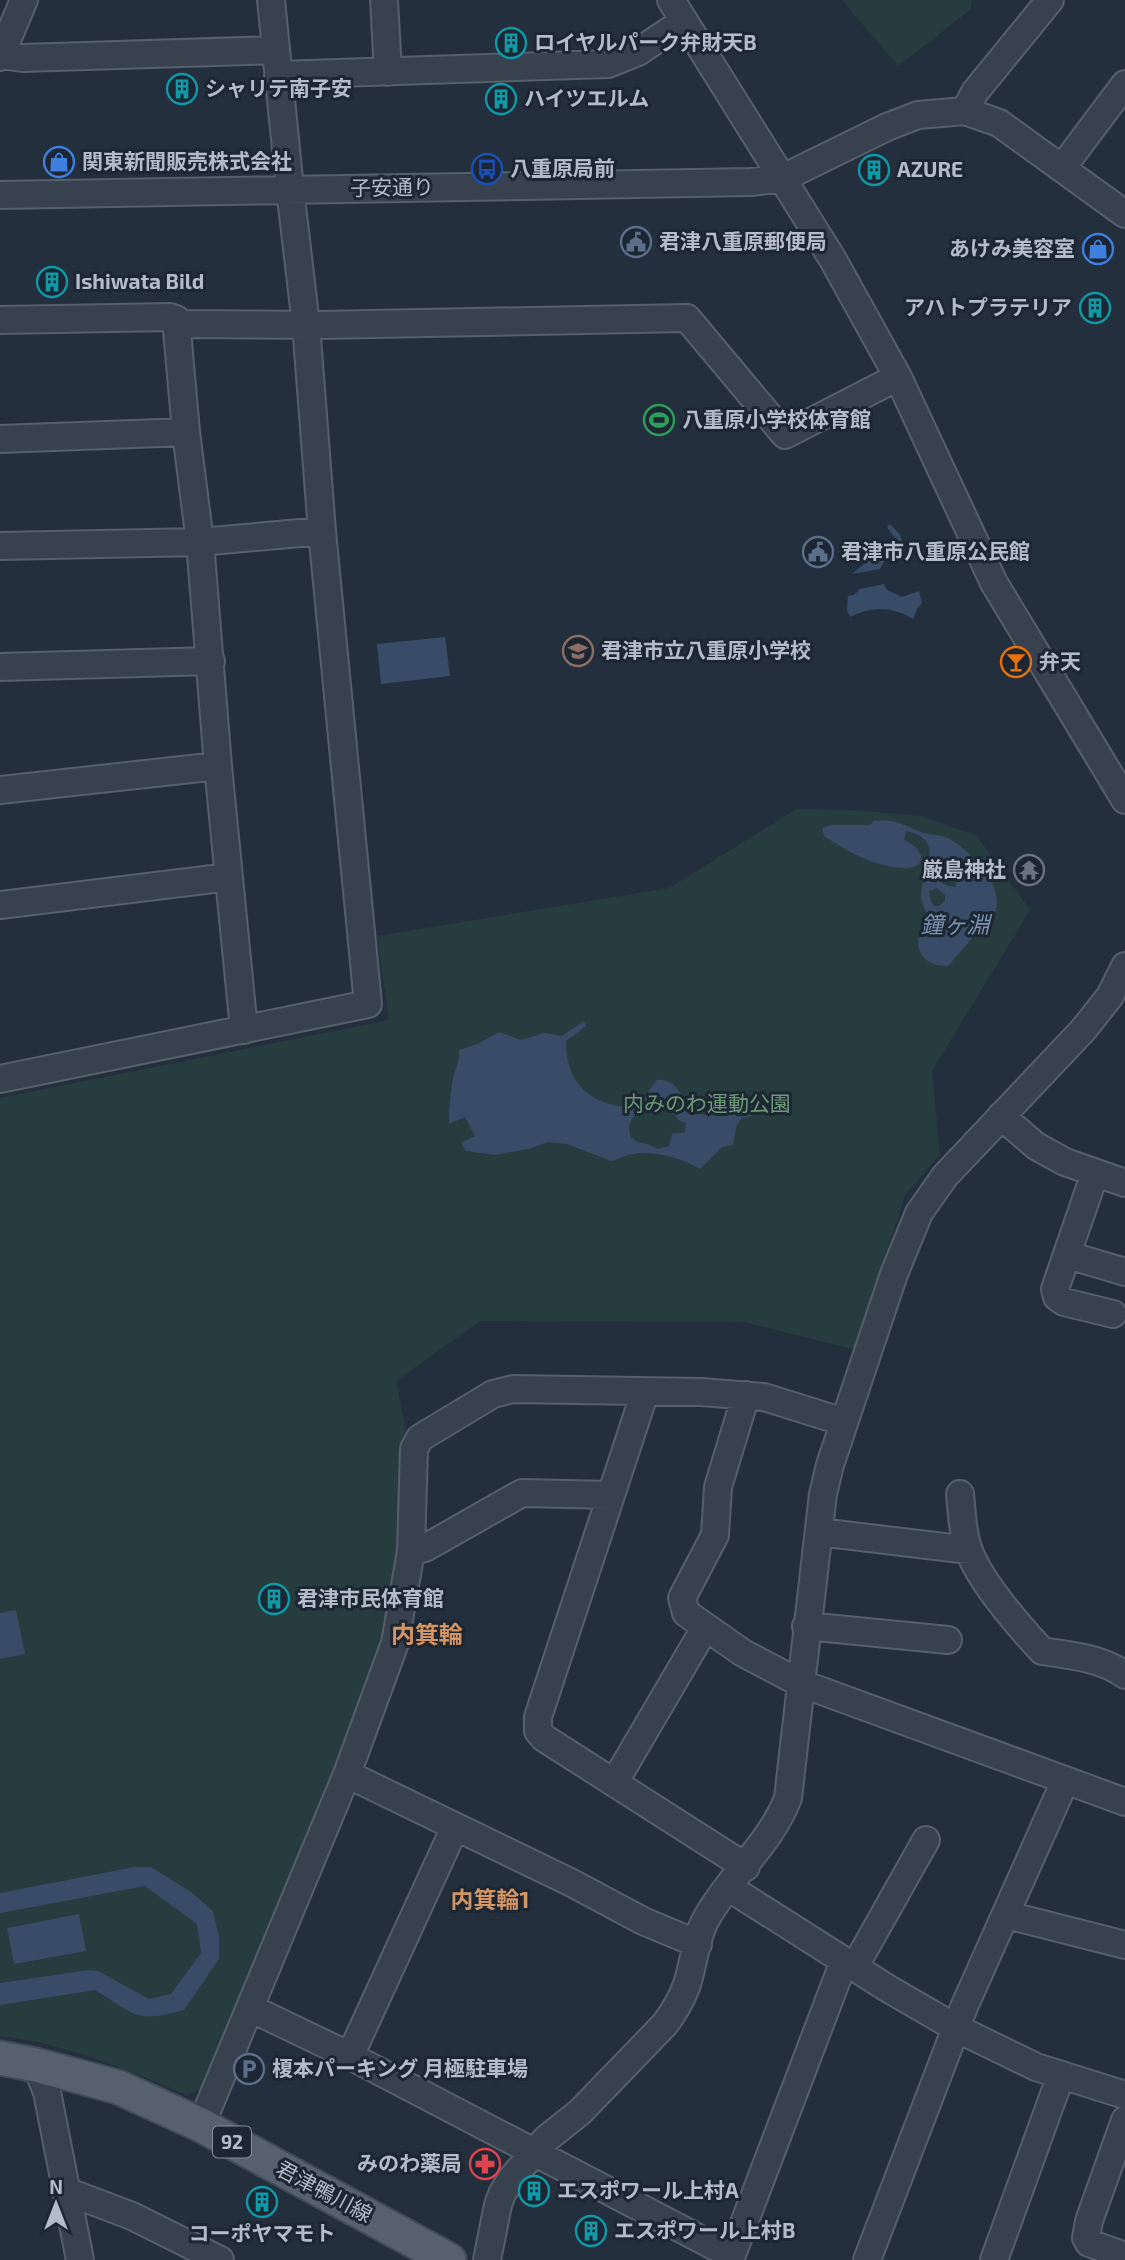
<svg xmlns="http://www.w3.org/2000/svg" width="1125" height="2260" font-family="'Exo 2','Noto Sans JP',sans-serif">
	<rect width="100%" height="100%" fill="#242f3e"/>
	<path fill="#263c3f" d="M842,0h130l-2,10 -72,56z
		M797,809l55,1 70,6 55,20 53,74 -98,161 8,84 -35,40 -49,155 -111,-28 -265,-1 -84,60 11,55 -1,71 -23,130 -24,76 -153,374 -19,8c-60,-25 -122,-52 -187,-59v-938l389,-78 -12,-84 292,-48z"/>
	<path fill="#394c67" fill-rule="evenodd" d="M890,524l10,11 5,15 -17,4 -8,15 -28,5 43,-36 -8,-11z
		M884,584l3,6 15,7 17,-6 3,12 -5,6 -4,10c-21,-13 -41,-13 -63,-2l-3,-7 1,-14 6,-1 6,-6z
		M445,637l5,39 -69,8 -4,-40z
		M874,821c24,-2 27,4 47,11 8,3 18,2 27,6 23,13 55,45 48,73l-48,55c-18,0 -31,-8 -30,-27l13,-12c0,-12 -10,-20 -10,-31 0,-26 27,-56 -15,-65l-2,9c24,11 23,30 -2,28 -29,-2 -55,-17 -78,-32l-2,-8 9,-3h39zM939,862l9,1 7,8 1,16c-11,-1 -17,-5 -24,-14l3,-8zM937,888l8,7v6l-6,5h-5l-3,-4 -2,-11z
		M584,1021l2,5 -20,15c0,33 15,57 48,64 7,2 15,3 22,0 9,-4 14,-18 21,-25 27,-4 24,36 52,35 7,0 10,-5 15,-8 10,-9 26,-10 38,-7l1,4 -12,12 -10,3 -5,8 -3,18 -11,2 -22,22c-18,-11 -46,-19 -67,-15 -8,1 -15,5 -22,7l-44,-17 -19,-2 -20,7 -33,6 -29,-4 -5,-8 14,-7 -10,-19 -16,7c0,-16 1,-31 4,-46 3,-11 7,-17 6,-28l19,-6 21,-12 22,8 23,-7 18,3zM647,1108h12l17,7 2,5 8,3 -1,9 -13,2 -3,12 -11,3 -10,-5 -11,-2 -7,-6 -1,-11 8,-14z
		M16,1610l9,44 -25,5v-46z
		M135,1867h16l40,25 22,19 6,26v22l-35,51c-48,14 -50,4 -89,-20l-95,15v-22l89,-13 9,1 51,28 22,-5 30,-41 -4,-29 -52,-38 -145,27v-20z
		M79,1914l7,37 -72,13 -7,-36z"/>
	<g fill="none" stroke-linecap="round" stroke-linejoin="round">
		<g stroke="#565f6c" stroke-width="30">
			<path id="minor" d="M384,0l4,72
				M671,0l161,258 66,119 96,206 131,217
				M0,55l23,3 253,-8
				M0,57l24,-57
				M278,75l330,-11 30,-12 46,-31
				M965,111l10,-19 75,-92
				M1062,168l63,-84
				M0,195l751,-13 32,-4 104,-51 31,-12 47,-4 34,12 126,91
				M0,320l170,-3 6,2 10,113 14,110 18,224 26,264
				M178,324l142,1 367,-7 98,117 113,-58
				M0,439l186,-7
				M0,546l200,-4 122,-11
				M0,667l211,-6
				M0,790l218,-24
				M0,905l229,-28
				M0,1079l368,-75 -46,-473 -16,-206 -16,-136 -19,-189
				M1001,1116l35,30 29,16 60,21
				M1095,1173l-40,116 2,8 7,5 49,12
				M1068,1255l57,17
				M645,1392l-107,325v14l6,7 202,129
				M746,1395l-28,92 -3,48 -33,63 4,15 57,40 57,30 325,119
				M960,1494c2,18 2,37 8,54 11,33 50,77 74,103 27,4 60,7 83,24
				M819,1532l150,18
				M411,1551l14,-3 97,-55 89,2
				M806,1626l142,14
				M347,1774l225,109 71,38 55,23
				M614,1783l91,-155
				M728,1887l159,101 69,40 80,39 89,28
				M1007,1915l118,30
				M854,1968l72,-128
				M250,2008l100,48 381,199
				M350,2056l105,-229
				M36,2065l11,27 33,168
				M1125,2120l-36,101 -3,17 3,5 36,13
				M201,2125l146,-351 48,-131 16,-92 3,-102 6,-11 73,-44 20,-5 188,3 63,5 80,25
				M66,2191l66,25 88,44
				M487,2260l11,-55 4,-11 9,-15 35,-40 34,-27 85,-88c9,-12 16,-24 21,-37 8,-22 9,-48 20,-68 24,-44 64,-74 82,-121l35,-304 7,-29 64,-191 25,-61 26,-37 139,-147 26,-33 15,-30
				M730,2260l114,-299
				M867,2260l97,-253 101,-226
				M994,2260l67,-185"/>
		</g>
		<g stroke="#414a57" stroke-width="37">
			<path id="major" d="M0,2058l36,7 82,22 83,38 248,135"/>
		</g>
		<use href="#minor" stroke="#38414e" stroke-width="26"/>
		<use href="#major" stroke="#56606e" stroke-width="33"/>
	</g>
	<defs>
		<g id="building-ring" transform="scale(1.575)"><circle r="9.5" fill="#1d2633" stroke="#0f9aa8" stroke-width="1.5"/><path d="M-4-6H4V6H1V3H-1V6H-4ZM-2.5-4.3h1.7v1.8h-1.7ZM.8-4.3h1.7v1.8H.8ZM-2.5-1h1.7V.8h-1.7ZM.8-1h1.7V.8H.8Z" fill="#0f9aa8"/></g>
		<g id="shop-ring" transform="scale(1.575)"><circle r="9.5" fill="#1d2633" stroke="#3f7fe0" stroke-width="1.5"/><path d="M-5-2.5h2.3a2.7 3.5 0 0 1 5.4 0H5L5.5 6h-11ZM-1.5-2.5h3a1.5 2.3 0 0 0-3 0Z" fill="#3f7fe0"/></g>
		<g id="bus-ring" transform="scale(1.575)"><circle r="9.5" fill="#1d2633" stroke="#1a4fb4" stroke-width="1.5"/><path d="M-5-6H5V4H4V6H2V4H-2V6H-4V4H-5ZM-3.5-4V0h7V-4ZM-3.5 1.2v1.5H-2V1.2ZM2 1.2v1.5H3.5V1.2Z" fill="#1a4fb4"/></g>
		<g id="civic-ring" transform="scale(1.575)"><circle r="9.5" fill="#1d2633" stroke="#5c6f8a" stroke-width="1.5"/><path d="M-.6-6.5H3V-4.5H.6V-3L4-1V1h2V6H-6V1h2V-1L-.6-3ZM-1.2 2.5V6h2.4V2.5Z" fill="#5c6f8a"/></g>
		<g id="stadium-ring" transform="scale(1.575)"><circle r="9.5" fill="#1d2633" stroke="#2e9e5b" stroke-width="1.5"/><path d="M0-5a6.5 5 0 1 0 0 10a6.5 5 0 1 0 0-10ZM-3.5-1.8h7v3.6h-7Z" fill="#2e9e5b"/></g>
		<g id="school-ring" transform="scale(1.575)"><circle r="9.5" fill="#1d2633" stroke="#8d6e63" stroke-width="1.5"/><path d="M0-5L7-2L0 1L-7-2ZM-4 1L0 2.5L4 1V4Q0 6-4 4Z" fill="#8d6e63"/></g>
		<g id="bar-ring" transform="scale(1.575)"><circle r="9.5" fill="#1d2633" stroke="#e8710a" stroke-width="1.5"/><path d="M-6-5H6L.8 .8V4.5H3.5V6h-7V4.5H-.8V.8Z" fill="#e8710a"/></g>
		<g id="temple-ring" transform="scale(1.575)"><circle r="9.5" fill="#1d2633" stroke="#6b7280" stroke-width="1.5"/><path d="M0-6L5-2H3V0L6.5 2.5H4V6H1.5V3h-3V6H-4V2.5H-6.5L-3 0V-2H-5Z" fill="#6b7280"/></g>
		<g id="parking-ring" transform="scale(1.575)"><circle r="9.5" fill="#1d2633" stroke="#5c6f8a" stroke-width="1.5"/><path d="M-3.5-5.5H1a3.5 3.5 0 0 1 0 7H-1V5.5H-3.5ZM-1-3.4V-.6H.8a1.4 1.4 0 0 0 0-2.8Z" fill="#5c6f8a"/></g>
		<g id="pharmacy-ring" transform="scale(1.575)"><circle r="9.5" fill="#1d2633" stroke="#e0444e" stroke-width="1.5"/><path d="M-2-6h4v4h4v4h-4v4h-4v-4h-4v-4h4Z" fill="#e0444e"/></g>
	</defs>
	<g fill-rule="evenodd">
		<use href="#building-ring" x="511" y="43"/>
		<use href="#building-ring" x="182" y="89"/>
		<use href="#building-ring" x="501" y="99"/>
		<use href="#shop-ring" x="59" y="162"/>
		<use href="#bus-ring" x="487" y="169"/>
		<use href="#building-ring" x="874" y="170"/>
		<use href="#civic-ring" x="636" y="242"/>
		<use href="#shop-ring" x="1098" y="249"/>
		<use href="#building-ring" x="52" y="282"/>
		<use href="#building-ring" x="1095" y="308"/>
		<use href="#stadium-ring" x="659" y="420"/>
		<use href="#civic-ring" x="818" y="552"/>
		<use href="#school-ring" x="578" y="651"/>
		<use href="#bar-ring" x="1016" y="662"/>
		<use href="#temple-ring" x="1029" y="870"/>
		<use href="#building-ring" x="274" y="1599"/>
		<use href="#parking-ring" x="249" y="2069"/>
		<use href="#pharmacy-ring" x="485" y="2164"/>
		<use href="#building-ring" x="534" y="2191"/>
		<use href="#building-ring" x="262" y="2202"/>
		<use href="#building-ring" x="591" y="2231"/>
	</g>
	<g text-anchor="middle" stroke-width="6" stroke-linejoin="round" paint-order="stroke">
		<rect fill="#1d2633" stroke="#878f9c" stroke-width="2" x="213" y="2126.5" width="38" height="31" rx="5"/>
		<g font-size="19" font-weight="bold" fill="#b4bcc9">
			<text x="232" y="2149">92</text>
		</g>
		<g font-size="21" font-weight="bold" fill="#b4bcc9" stroke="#1d2633" text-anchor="start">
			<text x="534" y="50">ロイヤルパーク弁財天B</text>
			<text x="205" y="96">シャリテ南子安</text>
			<text x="524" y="106">ハイツエルム</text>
			<text x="82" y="169">関東新聞販売株式会社</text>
			<text x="510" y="176">八重原局前</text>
			<text x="897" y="177">AZURE</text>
			<text x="659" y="249">君津八重原郵便局</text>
			<text x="1075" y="256" text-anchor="end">あけみ美容室</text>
			<text x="75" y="289">Ishiwata Bild</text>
			<text x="1072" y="315" text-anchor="end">アハトプラテリア</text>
			<text x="682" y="427">八重原小学校体育館</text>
			<text x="841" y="559">君津市八重原公民館</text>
			<text x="601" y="658">君津市立八重原小学校</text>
			<text x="1039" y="669">弁天</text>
			<text x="1006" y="877" text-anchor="end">厳島神社</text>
			<text x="297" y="1606">君津市民体育館</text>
			<text x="272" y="2076">榎本パーキング 月極駐車場</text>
			<text x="462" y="2171" text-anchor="end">みのわ薬局</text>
			<text x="557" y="2198">エスポワール上村A</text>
			<text x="614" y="2238">エスポワール上村B</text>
			<text x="262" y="2241" text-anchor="middle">コーポヤマモト</text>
		</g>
		<g font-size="21" fill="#b4bcc9" stroke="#1d2633">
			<text transform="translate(392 188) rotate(-1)" y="7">子安通り</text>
			<text transform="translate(324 2192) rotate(28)" y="7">君津鴨川線</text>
		</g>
		<g font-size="21" fill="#6b9a76" stroke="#1d2633">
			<text x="707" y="1111">内みのわ運動公園</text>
		</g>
		<g font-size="23" font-style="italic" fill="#7c92b1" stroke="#1d2633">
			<text x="955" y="933">鐘ヶ淵</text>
		</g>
		<g font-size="23" font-weight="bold" fill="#d59563" stroke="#1d2633">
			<text x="490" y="1908">内箕輪1</text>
		</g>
		<g font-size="24" font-weight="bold" fill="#d59563" stroke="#1d2633">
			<text x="427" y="1643">内箕輪</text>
		</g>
	</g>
	<g transform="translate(56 2204)" stroke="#1d2633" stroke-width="5" paint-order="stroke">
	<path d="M0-5L12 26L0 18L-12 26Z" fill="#b4bcc9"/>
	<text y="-10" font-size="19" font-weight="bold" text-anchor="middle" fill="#b4bcc9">N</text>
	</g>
</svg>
